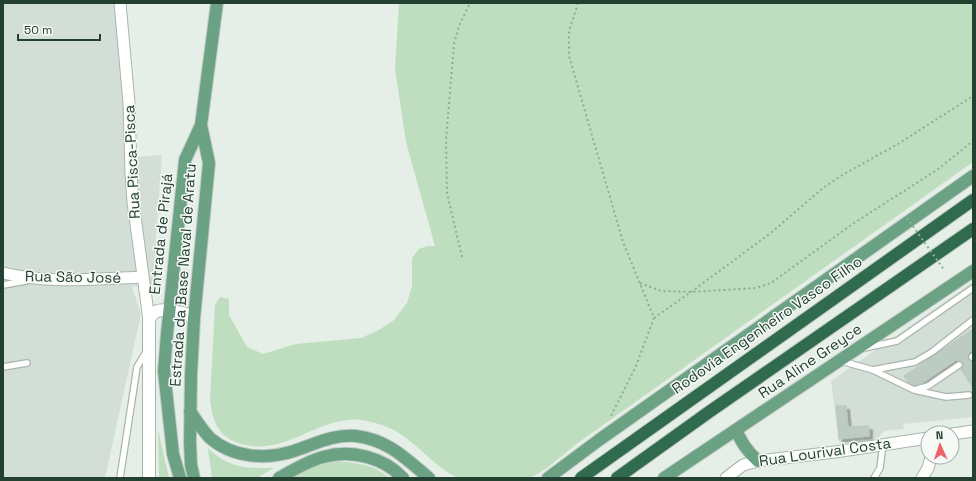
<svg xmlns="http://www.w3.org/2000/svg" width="976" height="481" font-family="'Space Grotesk',sans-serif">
	<defs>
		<filter id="shadow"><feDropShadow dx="3.5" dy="3.5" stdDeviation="0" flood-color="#0004"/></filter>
	</defs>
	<rect width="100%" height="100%" fill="#e5eee7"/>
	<path fill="#d3ded6" d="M3,3h121l12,154 26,-2 -7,96 5,40h-8l-9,-6 -11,2 9,27 -36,164h-102z
		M973,282v135l-70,7 1,5 -20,2 -6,7 -39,4 -8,-61z"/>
	<path fill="#bfdebf" d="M399,3h574v159l-398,283c-15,12 -29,26 -46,33 -17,0 -35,0 -52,0 -6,0 -13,1 -18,0 -7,-2 -15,-8 -21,-13 -11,-8 -21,-19 -32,-27 -12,-10 -30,-16 -45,-18 -43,-5 -77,39 -123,23 -20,-7 -26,-23 -28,-43l5,-95 5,-8 9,2v16l18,32 16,7 33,-10 65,-6 16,-7 16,-10 14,-18 5,-17v-28l7,-9 8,-3h8l-29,-104 -11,-73z
		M158,429l11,49h-10z
		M208,448c22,21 37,20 66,20l-17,10h-45z
		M335,461c18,2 41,3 54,17h-97l23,-13z"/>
	<path fill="#bdccc2" stroke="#b8c8bc" filter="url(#shadow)" d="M973,329v21l-4,2 -1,4 1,4 4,1v27l-12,-19 2,-3v-3l-7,-3 -35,24 -7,1 -5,-2 -5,-7z
		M836,406h10l2,21 21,-1v10l-30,3z"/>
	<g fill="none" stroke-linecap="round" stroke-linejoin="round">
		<g stroke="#a7b6ac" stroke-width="8">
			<path id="service" d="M3,285l23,-4
				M864,348l33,-7 76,-53
				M972,357l1,-1
				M841,361l32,9 42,-8 17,-10 41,-32
				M3,367l24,-4
				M873,370l41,20 14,-4 31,-21
				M914,390l32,7 23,-2
				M120,478l17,-111 9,-15
				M874,478l6,-10 3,-24"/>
		</g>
		<g stroke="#a7b6ac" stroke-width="13">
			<path id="minor" d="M120,3l9,100 2,70 2,29 16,118
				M3,273c45,11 94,6 140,4
				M952,434l21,-3
				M726,478l17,-13 15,-4 77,-9 93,-14
				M922,478l6,-10 3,-11"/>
		</g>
		<g stroke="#a7b6ac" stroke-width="14">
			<path id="tertiary" d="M149,478v-158c1,-3 3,-6 6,-8 7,-4 34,0 39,7"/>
		</g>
		<g stroke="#c2cac5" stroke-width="14">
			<path id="primary" d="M190,411c6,9 12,19 20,27 23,20 56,22 84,13 21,-7 39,-17 62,-15 32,4 49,22 73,42
				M736,430c6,13 11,21 22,31
				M180,478l-7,-24 -9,-83 3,-37 18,-174 16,-35
				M194,478l-3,-13 -1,-23 1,-67 3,-56 15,-156 -8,-38 16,-122
				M279,478c14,-8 29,-17 44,-21 28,-8 60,0 80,21
				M548,478l51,-38 374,-264
				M664,478l309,-207"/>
		</g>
		<g stroke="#c2cac5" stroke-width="14">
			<path id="motorway" d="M581,478l392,-278
				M617,478l92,-66 264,-183"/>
		</g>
		<path stroke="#86b197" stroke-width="2" stroke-dasharray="2 3" stroke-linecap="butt" d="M578,3l-9,28v25l54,186 31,76 -18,48 -26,52
			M462,257l-15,-64 -1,-53 8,-96 5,-18 11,-23
			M640,283l21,8 30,1 65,-4 15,-5 83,-60 83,-53 36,-29
			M654,318l37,-26 81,-60 51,-44 21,-14 54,-30 75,-48"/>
		<use href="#service" stroke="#fff" stroke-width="5.5"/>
		<use href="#minor" stroke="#fff" stroke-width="11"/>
		<use href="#tertiary" stroke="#fff" stroke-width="12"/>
		<use href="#primary" stroke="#6ba284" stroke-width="12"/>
		<use href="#motorway" stroke="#316b4e" stroke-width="12"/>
		<path stroke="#86b197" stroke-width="2" stroke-dasharray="2 3" stroke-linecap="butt" d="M907,218l38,53"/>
	</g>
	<g text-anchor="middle" stroke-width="3" stroke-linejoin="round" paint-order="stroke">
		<g font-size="15" fill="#244030" stroke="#f6faf7">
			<text transform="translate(132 162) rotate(-93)" y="5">Rua Pisca-Pisca</text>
			<text transform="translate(161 234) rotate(-84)" y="5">Entrada de Pirajá</text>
			<text transform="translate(183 275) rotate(-86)" y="5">Estrada da Base Naval de Aratu</text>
			<text transform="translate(73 277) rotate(1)" y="5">Rua São José</text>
			<text transform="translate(767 325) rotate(-35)" y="5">Rodovia Engenheiro Vasco Filho</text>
			<text transform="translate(810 361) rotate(-34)" y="5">Rua Aline Greyce</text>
			<text transform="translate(825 452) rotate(-8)" y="5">Rua Lourival Costa</text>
		</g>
	</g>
	<rect width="976" height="481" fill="none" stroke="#244030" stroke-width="8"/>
	<g transform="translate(940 445) rotate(357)"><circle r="19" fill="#f6faf7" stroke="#a2b0a7"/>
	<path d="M0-3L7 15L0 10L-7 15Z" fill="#ee6369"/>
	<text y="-6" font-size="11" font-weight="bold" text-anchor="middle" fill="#244030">N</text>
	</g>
	<path d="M18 34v6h82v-6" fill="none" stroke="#244030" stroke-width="2"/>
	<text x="24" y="34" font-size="12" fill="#244030" stroke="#f6faf7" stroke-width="3" paint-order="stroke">50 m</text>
</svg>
